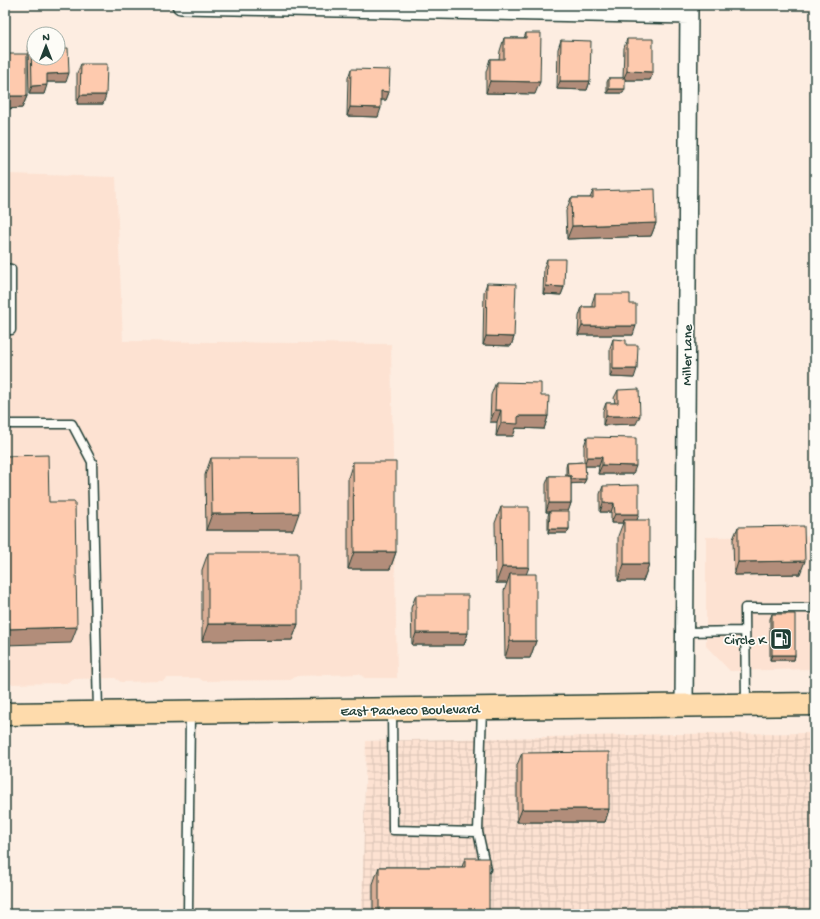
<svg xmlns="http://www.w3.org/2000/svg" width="820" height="919" font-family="'Gochi Hand',sans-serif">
	<defs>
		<pattern id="industrial-grid" width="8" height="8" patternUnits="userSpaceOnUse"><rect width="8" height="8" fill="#fde2d2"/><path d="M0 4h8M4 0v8" fill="none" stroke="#d8c3b5"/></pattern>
	</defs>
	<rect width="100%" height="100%" fill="#fdede1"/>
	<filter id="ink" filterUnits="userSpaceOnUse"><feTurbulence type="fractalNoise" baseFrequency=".025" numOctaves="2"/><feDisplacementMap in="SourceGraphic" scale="8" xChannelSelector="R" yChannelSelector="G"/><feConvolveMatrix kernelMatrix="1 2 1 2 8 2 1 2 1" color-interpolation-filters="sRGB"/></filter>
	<g filter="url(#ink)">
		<path fill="#fde2d2" d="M5,174l111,3 7,164 268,3 6,334h-32l-6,-4 -62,2 -7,4 -87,1 -4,-3h-32l-4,3 -42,1 -6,-4 -42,1 -6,4 -62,1z
			M815,536v133l-85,2 -24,-25v-109z"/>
		<path fill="url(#industrial-grid)" d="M815,733v181h-250l-70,-2v2h-133l4,-173 310,-7z"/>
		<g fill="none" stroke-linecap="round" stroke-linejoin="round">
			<g stroke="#1f3d34" stroke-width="11">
				<path id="lane" d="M5,268l6,1v61h-6
					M5,424h67l20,38 6,249
					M684,632l61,-1
					M746,704l-1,-96h70
					M392,710l1,120 85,2 4,-123
					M478,832l8,37
					M188,914l2,-201"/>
			</g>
			<g stroke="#1f3d34" stroke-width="20">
				<path id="street" d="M181,5l508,10
					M684,706l5,-701"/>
			</g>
			<g stroke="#1f3d34" stroke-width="25">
				<path id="highway" d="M5,714l810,-10"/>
			</g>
			<use href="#lane" stroke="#fdfcf7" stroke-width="8"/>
			<use href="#street" stroke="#fdfcf7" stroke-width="17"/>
			<use href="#highway" stroke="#fedbac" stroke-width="22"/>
		</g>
		<path fill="#daae96" stroke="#1f3d34" d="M5,27l3,27 19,42 -5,12 -17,1z
			M526,33l9,61 -49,-1v-21l4,-13h9l1,-8 4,-13h20z
			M627,39l26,33 -3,8h-25l-2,13h-16v-11l2,-4h14l1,-30z
			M31,40l35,42h-19l-3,12h-15l-1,-46z
			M561,40l29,41 -3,9 -30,-1 1,-40z
			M81,64l22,40h-26v-31z
			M351,69l38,23 -3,8h-5l-3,17 -31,-1 1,-38z
			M593,191l63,32 -5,13 -84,3 -1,-28 5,-13h19z
			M547,259l17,28 -3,8 -18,-1 1,-27z
			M487,283l27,54 -3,9 -28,-1 1,-53z
			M595,294l35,10 3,31h-55l1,-19 3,-9h10v-4z
			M613,339l13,6 8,33 -24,-1v-29z
			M496,382l45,14 7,20 -4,13 -28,-1 -3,8h-17l1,-14h-7l1,-27z
			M618,390l18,34 -33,1v-14l3,-8h9l-1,-5z
			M587,437l46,37h-35l1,-8h-14l1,13 -2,4h-13v20l-3,8 1,18 -2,4h-19v-17l1,-4h-3v-28l3,-8h17v-9l1,-4 17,-1v-16z
			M211,458l82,72h-87l-1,-55z
			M353,462l43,90 -6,17h-42v-91z
			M603,486l34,34 12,44 -6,17h-25v-45l5,-13h-12v-11h-11v-18z
			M501,507l25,67 10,67 -6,17h-25l-1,-67 3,-8h-11l-1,-60z
			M738,527l62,47 -66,1 -1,-36z
			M208,553l90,71 -6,16 -90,1v-71z
			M416,595l52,38 -4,12h-52l-1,-37z
			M772,614l23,41 -1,5h-24v-41z
			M522,753l87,56 -4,13h-88v-57z
			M465,858l23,56h-115v-30l6,-17h83z"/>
		<path fill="#b28d7a" stroke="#1f3d34" d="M627,71l26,1 -3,8h-27z
			M5,73h3l-3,8z
			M69,73l-3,9h-23l4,-8z
			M490,81l50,1 -5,12 -49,-1z
			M560,81h30l-3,9 -30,-1z
			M47,85l-3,9h-15l3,-8z
			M609,89h16l-2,4h-16z
			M381,91l8,1 -3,8h-8z
			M80,95h26l-3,9h-26z
			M8,96h19l-5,12 -17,1v-5z
			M350,107l31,1 -3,9 -31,-1z
			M656,223l-5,13 -84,3 5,-13z
			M546,286l18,1 -3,8 -18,-1z
			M582,326h54l-3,9h-55z
			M486,336l28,1 -3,9 -28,-1z
			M613,369h24l-3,9 -24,-1z
			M495,410h6l-4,12h-7z
			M518,416h30l-4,13 -28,-1 -3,8h-17l5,-13z
			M606,416h34l-4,8 -33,1z
			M587,457h15l-3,9h-15z
			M602,465l34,1 -3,8h-35z
			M568,479h18l-2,4 -18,1z
			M549,503h22l-3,9h-22z
			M603,503h11l-3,9h-11z
			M299,513l-6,17h-87l6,-16z
			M615,514h24l-3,9 -12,-3 -1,3h-12z
			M549,529h20l-2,4h-19z
			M354,552h42l-6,17h-42z
			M805,561l-5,13 -66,1 4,-13z
			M624,564h25l-6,17h-25z
			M502,567h27l-6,16 -13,-9 -3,9h-11z
			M208,624h90l-6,16 -90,1z
			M77,627l-6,16 -66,2v-16z
			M416,633h52l-4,12h-52z
			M510,641h26l-6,17h-25z
			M772,655h23l-1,5h-24z
			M522,809h87l-4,13h-88z
			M489,911l-1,3h-109v-2z"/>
		<path fill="#fecaae" stroke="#1f3d34" d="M5,27h3v27h19v42h-19v-23h-3z
			M526,33h15l-1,49 -50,-1v-22h14v-21h22z
			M627,39h26v33l-26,-1z
			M31,40h3v18h24v-10h10l1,25 -22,1v11l-15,1z
			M561,40l30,1 -1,40h-30z
			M81,64h26l-1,31h-26z
			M351,69l39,1 -1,22 -8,-1v17l-31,-1z
			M609,78h16v11h-16z
			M655,189l1,34 -84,3 -1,-28h22v-7z
			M547,259h18l-1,28 -18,-1z
			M487,283l29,1 -2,53 -28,-1z
			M595,294h35v10h6v22h-54v-19h13z
			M613,339l13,1v5h12l-1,24h-24z
			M496,382l45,1v13h8l-1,20h-30v8l-17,-1v-13h-6z
			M639,389l1,27h-34v-13h12v-13z
			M587,437l49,1v28l-34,-1v-8h-15z
			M48,455l1,47h26l2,125 -72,2v-173z
			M211,458h87l1,55 -87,1z
			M353,462h43v90h-42z
			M585,462l1,17h-15v-3h-3l-1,-13z
			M549,476h22v27h-22z
			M639,485v29h-24l-1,-11h-11v-17z
			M501,507h28v60h-27z
			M550,511h19v18h-20z
			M624,520h25v44h-25z
			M804,526l1,35 -67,1v-35z
			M208,553h90v71h-90z
			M510,574h26v67h-26z
			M416,595h52v38h-52z
			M772,614h23v41h-23z
			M609,752v57h-87v-56z
			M465,858h24v53l-110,1v-45h86z"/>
	</g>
	<defs>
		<g id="fuel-square" transform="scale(1.15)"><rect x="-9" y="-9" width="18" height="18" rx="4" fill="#1f3d34" stroke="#fdfcf7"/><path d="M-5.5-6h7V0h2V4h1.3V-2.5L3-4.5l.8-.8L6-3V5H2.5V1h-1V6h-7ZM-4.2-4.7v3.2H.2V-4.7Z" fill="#fff"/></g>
	</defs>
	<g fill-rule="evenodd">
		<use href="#fuel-square" x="781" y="639"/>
	</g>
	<g text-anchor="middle" stroke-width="3.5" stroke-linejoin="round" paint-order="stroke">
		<g font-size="14" fill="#1f3d34" stroke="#fdfcf7">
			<text transform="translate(686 355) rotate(-89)" y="5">Miller Lane</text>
			<text transform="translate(410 709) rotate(-1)" y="5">East Pacheco Boulevard</text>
		</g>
		<g font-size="14" fill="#1f3d34" stroke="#fdfcf7" text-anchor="end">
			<text x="766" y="644">Circle K</text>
		</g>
	</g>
	<rect width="820" height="919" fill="none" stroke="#fdfcf7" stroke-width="20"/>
	<rect x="10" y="10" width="800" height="899" fill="none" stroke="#1f3d34" stroke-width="1.5" filter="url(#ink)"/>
	<g transform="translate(46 46)"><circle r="19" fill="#fdfcf7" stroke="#a4b0a9"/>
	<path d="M0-3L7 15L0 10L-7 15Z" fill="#1f3d34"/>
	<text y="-6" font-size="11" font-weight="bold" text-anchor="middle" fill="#1f3d34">N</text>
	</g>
</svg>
